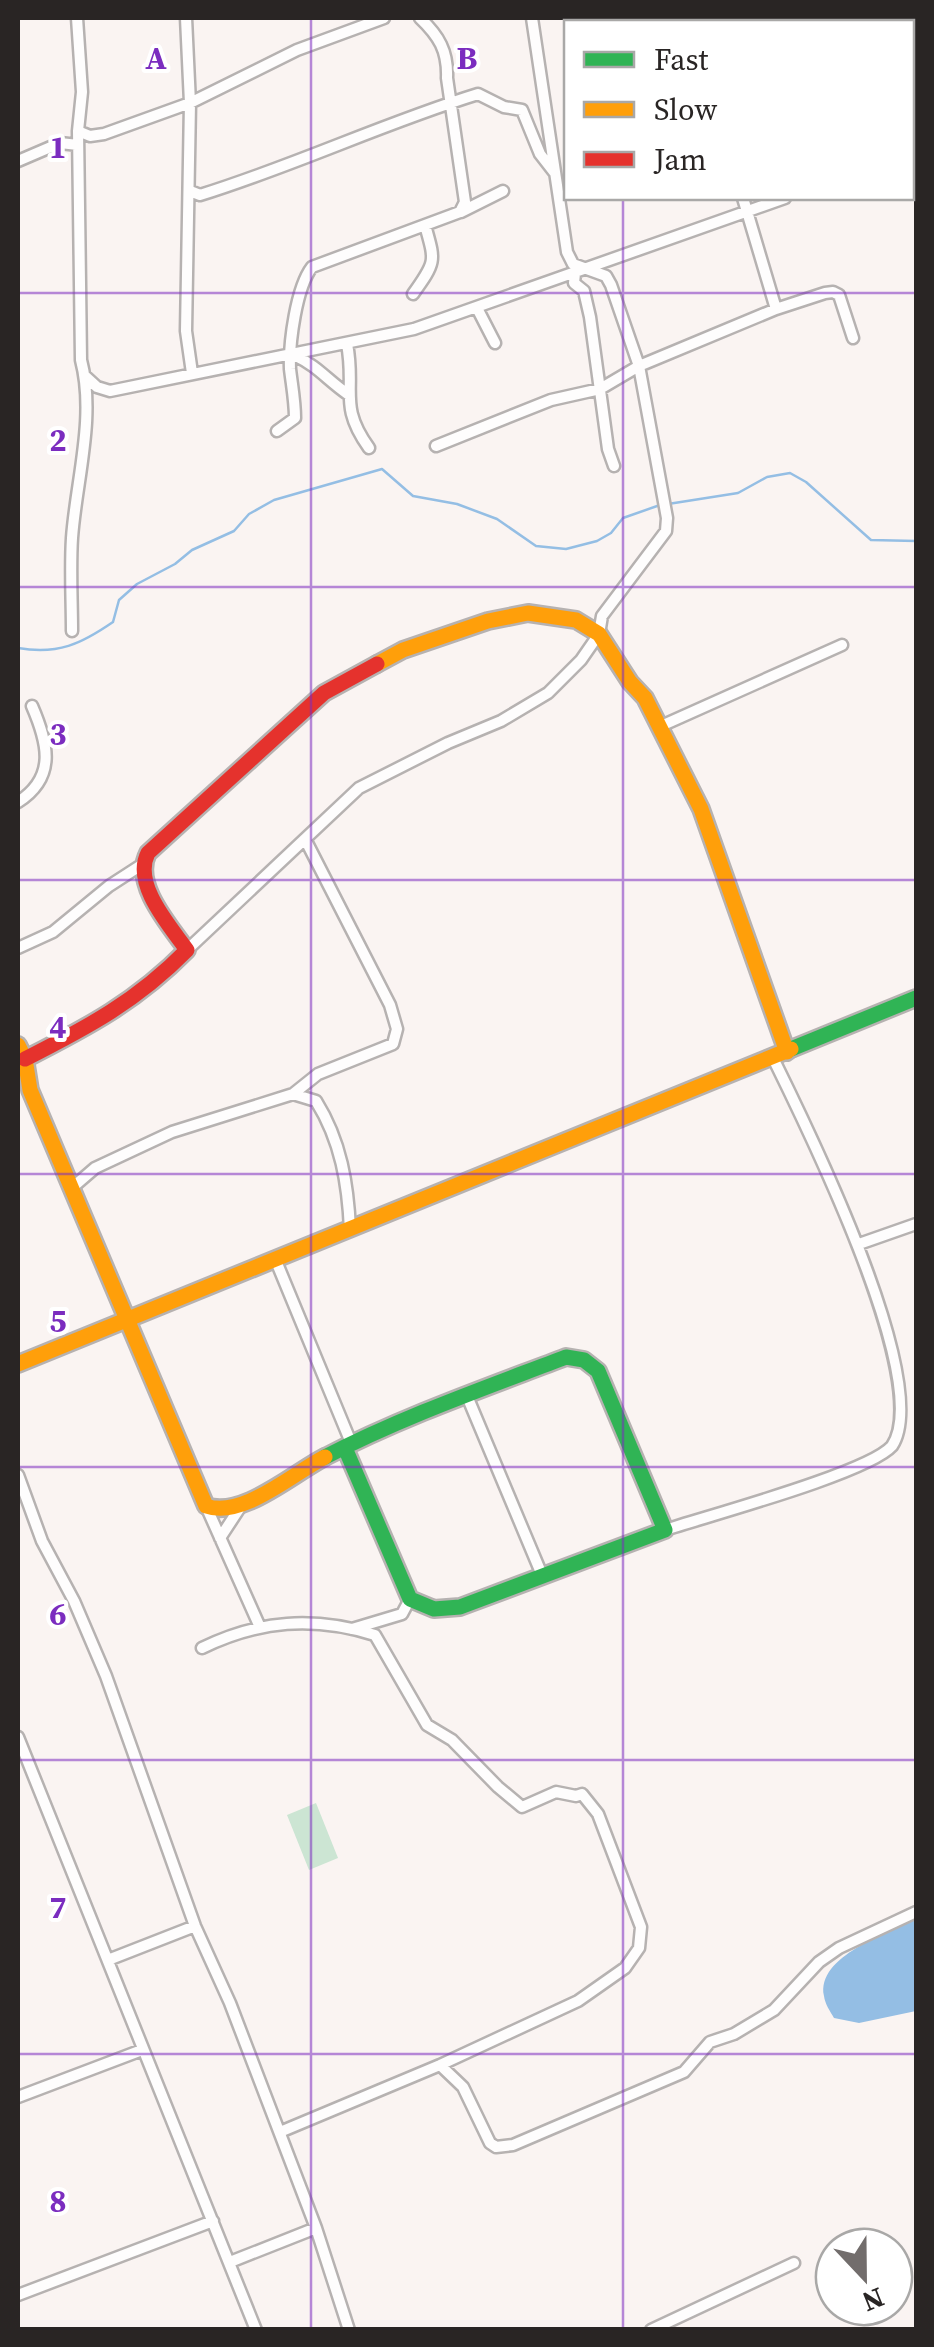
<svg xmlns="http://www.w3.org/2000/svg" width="934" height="2347" font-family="'Source Serif 4',serif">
	<rect width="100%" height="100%" fill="#faf4f2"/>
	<path fill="#cce5d3" d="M316,1803l22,55 -29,12 -22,-55z"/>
	<path fill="#94bee4" d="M916,1919v92l-57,12 -25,-5c-4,-7 -9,-14 -10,-22 -8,-40 65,-63 92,-77z"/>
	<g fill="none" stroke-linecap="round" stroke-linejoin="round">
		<path stroke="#94bee4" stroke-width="2.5" d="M668,504l70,-11 29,-16 23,-4 16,9 65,58 45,1
			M18,648c40,7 63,-4 95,-26l6,-22 18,-16 38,-20 17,-14 42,-19 15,-17 25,-14 108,-31 31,27 44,8 40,15 39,27 30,3 31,-8 14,-8 12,-15 37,-13"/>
		<g stroke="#b6b2b1" stroke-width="15">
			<path id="street" d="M186,18l4,85 -4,228 6,42
				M718,18l1,4
				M896,18l2,4
				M912,50l4,11
				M78,131l12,5 14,-2 86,-31 107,-53 87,-32
				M912,136l4,-1
				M18,161l42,-18 18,2
				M190,191l10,4c94,-29 184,-72 278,-101l26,13 18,3 18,44 14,18
				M743,198l33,111
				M461,212l42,-21
				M575,273l-1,10 10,8 6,26 18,132 6,17
				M413,294c24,-33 22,-33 12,-69
				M477,308l18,35
				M347,344c9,47 -9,61 22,104
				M294,355c25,12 33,25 55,40
				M85,376l12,11 13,4 304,-62 371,-131
				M277,431l18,-13c0,-17 -3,-32 -5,-49 -1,-26 6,-81 22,-102l148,-55 5,-10 -18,-124c1,-27 -8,-42 -27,-60
				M436,446l115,-46 49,-11 39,-23 137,-57 49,-16 8,-1 6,3 14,43
				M72,631c0,-30 -2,-62 0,-93 4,-57 24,-121 9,-178l-3,-229 4,-39 -5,-74
				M661,726l181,-81
				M18,802c39,-25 30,-59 14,-96
				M18,948l35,-16 56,-46 34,-22
				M187,950l172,-162 89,-45 53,-22 47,-28 33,-33 18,-26 3,-18 64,-85 1,-13 -28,-152 -28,-81 -5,-9 -33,-12 -6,-12 -35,-234
				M293,1094l23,7c25,40 32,83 34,129
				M73,1187l22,-19 77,-36 121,-38 25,-20 75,-30 4,-15 -7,-24 -85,-166
				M859,1244l57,-20
				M276,1261l76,184
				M467,1396l75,179
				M18,1475l24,66 32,60 32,75 89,250 35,77 86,225 33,102
				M206,1506l53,119
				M665,1530c42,-14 203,-57 227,-84 42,-63 -86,-321 -119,-388
				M220,1538l19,-29
				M352,1629l50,-15 8,-15
				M202,1648c57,-28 112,-32 173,-13l52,90 25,15 46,47 24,20 34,-15 20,4 6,-2 16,20 43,113 -2,21 -14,20 -47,33 -138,64 -160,67
				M18,1737l238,593
				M108,1960l87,-34
				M440,2065l23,22 27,56 6,4 17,-2 171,-73 26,-30 24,-8 40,-24 45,-48 20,-14 77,-36
				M18,2097l124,-47
				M230,2262l86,-34
				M18,2295l195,-74
				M651,2330l143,-67"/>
		</g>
		<g stroke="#b6b2b1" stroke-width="20">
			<path id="fast" d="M791,1049l125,-51
				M325,1457c77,-40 160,-69 241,-100l18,3 14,11 67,159 -205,77 -26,2 -24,-10 -65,-151"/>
		</g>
		<g stroke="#b6b2b1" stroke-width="20">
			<path id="slow" d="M377,664l26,-14 85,-29 40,-8 48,7 23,14 31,48 15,16 56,111 86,243
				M18,1045l7,14 5,31 176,416c36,13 86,-32 119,-49
				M18,1364l773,-315"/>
		</g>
		<g stroke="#b6b2b1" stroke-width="20">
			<path id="jam" d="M25,1059c63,-32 112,-58 162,-109 -17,-24 -55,-66 -39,-97l176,-160 53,-29"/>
		</g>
		<use href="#street" stroke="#fefdfd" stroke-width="10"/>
		<use href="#fast" stroke="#30b455" stroke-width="15"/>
		<use href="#slow" stroke="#ff9f0a" stroke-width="15"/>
		<use href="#jam" stroke="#e5322d" stroke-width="15"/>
	</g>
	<path fill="none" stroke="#7b2cbf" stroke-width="2.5" stroke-opacity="0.55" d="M311,18v2312M623,18v4M623,198v2132M18,293h898M18,587h898M18,880h898M18,1174h898M18,1467h898M18,1760h898M18,2054h898"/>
	<g font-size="32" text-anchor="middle" font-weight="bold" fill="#7b2cbf" stroke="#fff" stroke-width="8" stroke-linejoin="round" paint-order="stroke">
		<text x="156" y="69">A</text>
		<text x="467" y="69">B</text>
		<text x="58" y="158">1</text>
		<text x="58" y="451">2</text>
		<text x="58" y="745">3</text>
		<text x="58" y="1038">4</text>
		<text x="58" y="1332">5</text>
		<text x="58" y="1625">6</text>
		<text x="58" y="1918">7</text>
		<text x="58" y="2212">8</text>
	</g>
	<rect width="934" height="2347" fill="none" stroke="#292524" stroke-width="40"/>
	<rect x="564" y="20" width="350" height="180" fill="#ffffff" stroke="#a9a8a7" stroke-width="2.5"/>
	<rect x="584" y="52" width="50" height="15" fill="#30b455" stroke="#a9a8a7" stroke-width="2.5"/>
	<text x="654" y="70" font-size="30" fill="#292524">Fast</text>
	<rect x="584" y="102" width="50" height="15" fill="#ff9f0a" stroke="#a9a8a7" stroke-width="2.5"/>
	<text x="654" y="120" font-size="30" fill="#292524">Slow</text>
	<rect x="584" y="152" width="50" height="15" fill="#e5322d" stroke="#a9a8a7" stroke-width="2.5"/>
	<text x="654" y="170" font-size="30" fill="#292524">Jam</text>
	<g transform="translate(864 2277) rotate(158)"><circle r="48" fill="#ffffff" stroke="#a9a8a7" stroke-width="2.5"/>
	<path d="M0-8L18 38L0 25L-18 38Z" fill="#726d6c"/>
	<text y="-15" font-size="28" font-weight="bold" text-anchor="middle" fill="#292524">N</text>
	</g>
</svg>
